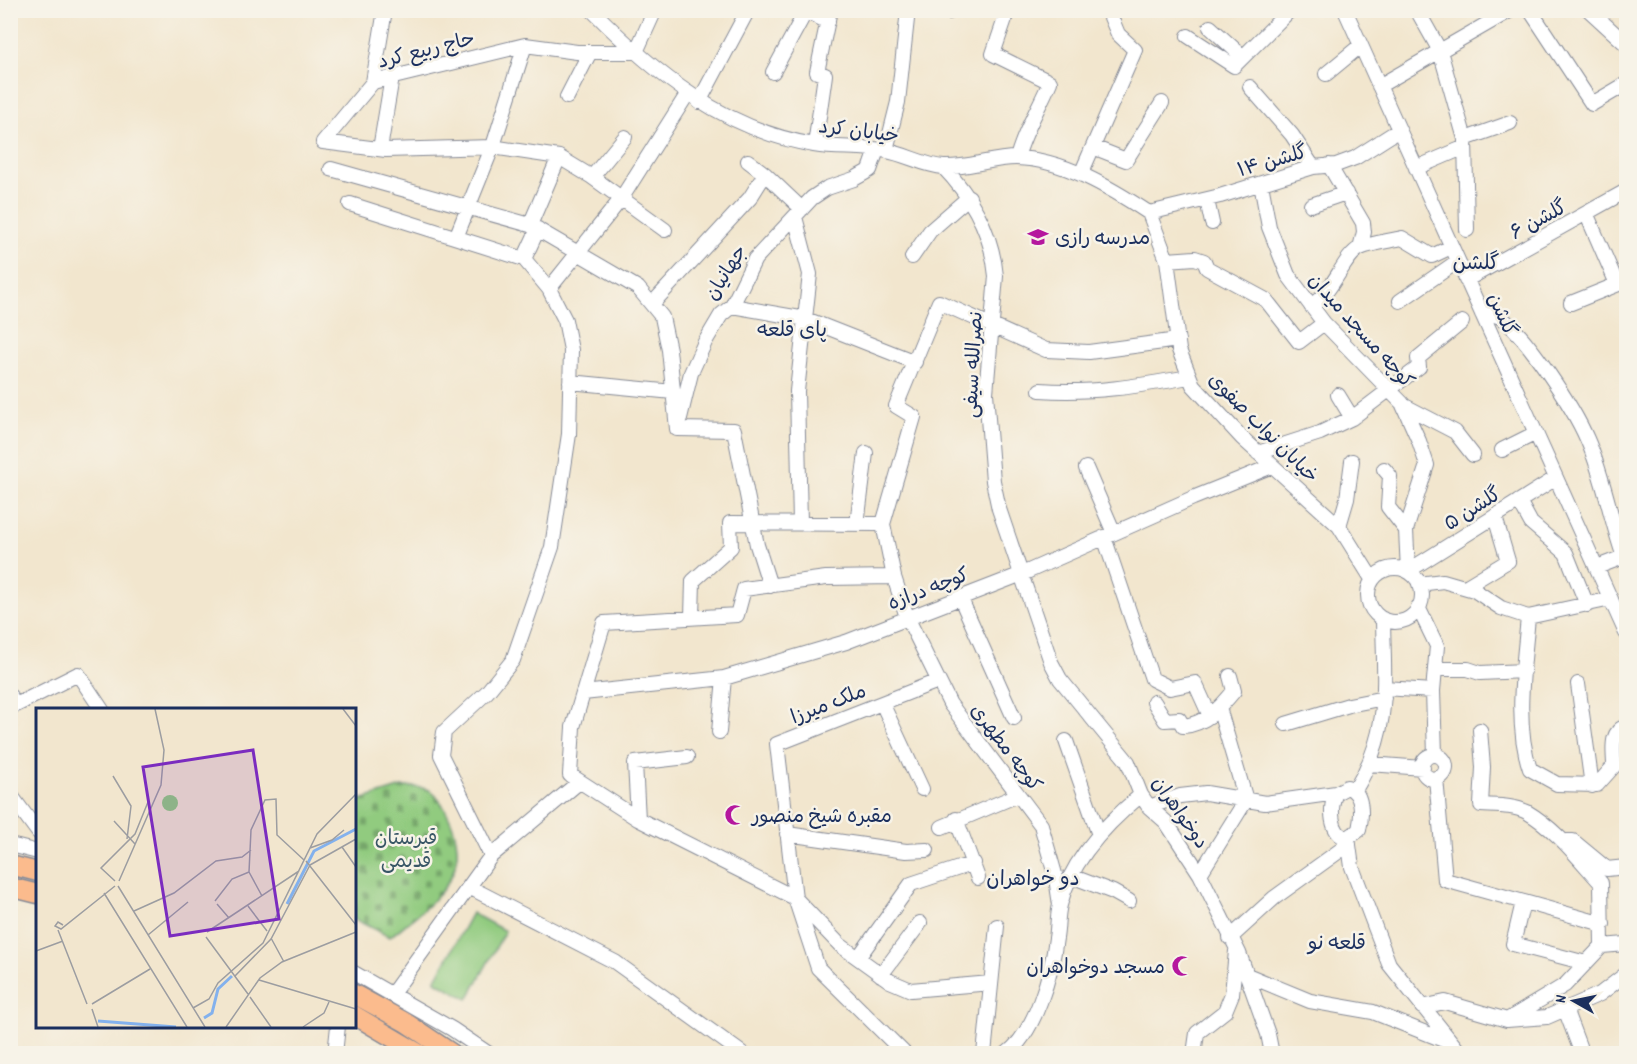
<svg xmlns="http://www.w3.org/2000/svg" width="1637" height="1064" font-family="Dekko,'Playpen Sans Arabic',sans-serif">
	<defs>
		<pattern id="cemetery-stones" width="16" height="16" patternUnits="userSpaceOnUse" patternTransform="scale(1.5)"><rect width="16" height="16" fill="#91cb7f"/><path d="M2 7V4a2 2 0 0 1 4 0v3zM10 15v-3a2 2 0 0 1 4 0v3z" fill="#76a56b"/></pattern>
	</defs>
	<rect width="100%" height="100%" fill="#f7f3e8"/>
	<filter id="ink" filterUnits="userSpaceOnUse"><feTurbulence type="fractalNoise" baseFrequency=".0167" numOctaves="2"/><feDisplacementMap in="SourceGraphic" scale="12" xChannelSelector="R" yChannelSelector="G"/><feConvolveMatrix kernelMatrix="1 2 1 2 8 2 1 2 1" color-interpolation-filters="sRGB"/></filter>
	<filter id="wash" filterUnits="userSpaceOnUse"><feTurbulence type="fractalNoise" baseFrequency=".008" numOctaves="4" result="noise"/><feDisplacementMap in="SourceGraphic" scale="24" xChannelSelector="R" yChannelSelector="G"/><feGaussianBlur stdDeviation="1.35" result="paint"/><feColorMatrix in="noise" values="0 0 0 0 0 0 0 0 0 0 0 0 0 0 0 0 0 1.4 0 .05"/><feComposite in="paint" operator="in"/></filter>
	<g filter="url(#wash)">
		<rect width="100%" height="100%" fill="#f2e6ce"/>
		<path fill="url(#cemetery-stones)" stroke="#567d6e" stroke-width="1.5" d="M402,787c27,0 31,0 44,24 33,62 -12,90 -56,126l-36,-18v-117z"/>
		<path fill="#91cb7f" stroke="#567d6e" stroke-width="1.5" d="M472,913l33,18 -37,68 -33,-18z"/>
	</g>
	<g filter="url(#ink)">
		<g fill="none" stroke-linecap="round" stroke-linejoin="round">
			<g stroke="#868a96" stroke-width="16">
				<path id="minor" d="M592,10c63,64 132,120 222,135 24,4 49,1 73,6 18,3 38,15 57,16 24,1 48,-9 72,-9 47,1 95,30 133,55
					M946,10l3,2
					M1008,10l-15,44 57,28c-11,26 -26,49 -33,76
					M1345,10l281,623
					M1417,10l23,41 25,88 2,91
					M1530,10l62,94 34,-20
					M1589,10l37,34
					M1210,27l33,30
					M1188,36l46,30 56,-56
					M773,72l33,-61 22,11
					M1326,74l34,-28
					M373,82l12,-72
					M1379,86l132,-76
					M1250,87l42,48 21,32
					M567,97l23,-45
					M699,102l49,-92
					M1465,139l45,-16
					M323,142l50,-60 152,-37 52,7h59l19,-42
					M323,142l63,8 106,-3 67,10 33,20 73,53
					M815,145l10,-70 -8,-3 13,-62
					M1093,147l33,13 36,-57
					M380,149l12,-72
					M886,150l12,-48 10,-92
					M748,161l17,13 37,35
					M1329,165l34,58 1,9 -4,16
					M943,167c29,30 49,66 53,109l-10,117 7,88 6,28 52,153 9,17 68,83 13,33 8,12 17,15 34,52 39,79 29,81 4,20
					M1416,168l49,-21
					M331,169l199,56 108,63 24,29 7,33 8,79
					M1081,174l54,-124 -17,-16 -10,-24
					M592,177l33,-40
					M1261,184l8,43 19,48 36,48 78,80 17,38 8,24 -21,65 2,41 148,-93
					M1207,200l5,23
					M350,204l174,55 25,30 16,31 6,30 -2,84 -17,113 -39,113 -26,32 -43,40 -3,23 50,101
					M1311,205l35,-12
					M1149,213l18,47 12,90 14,35 49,53 97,88 33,53
					M1149,213l71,-17 93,-29 23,-2 19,-7 44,-28
					M1587,215l30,69
					M795,217l15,57 -13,117 3,132
					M530,225l29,-68
					M457,235l37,-92 31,-98
					M912,257l18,-26 39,-34
					M524,259l14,-30
					M1167,260l28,-2 9,3 3,7 59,32 33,42 25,-19
					M1466,280l160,-89
					M549,289l72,-90 67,-106
					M1400,301l58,-40
					M1571,303l55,-22
					M652,304l98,-106 15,-24
					M732,306l74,13 109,43
					M1311,306c24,-16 32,-49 49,-58 12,-5 29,-7 42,-10l30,18 19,-9
					M1482,314c6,0 13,0 18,3 26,17 74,92 87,122 17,38 23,79 37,118
					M570,382l103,10
					M1040,390c50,4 99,-4 149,-13
					M1338,395l14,23
					M1403,405l52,27 18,23
					M680,418l11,-45 14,-31 16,-27 11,-9 23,-47 57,-61 15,-10 27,-9 16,-9 7,-20
					M677,429l57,1 23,115 13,41
					M1502,450l34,-17
					M1258,453l62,-20 32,-15 67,-51 -1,-9 44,-36
					M1086,468l28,65
					M1384,469l6,7 -2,31 18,23
					M1519,501l12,22 35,30 21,52
					M857,524l9,-71
					M1339,526l8,-27 5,-38
					M1104,537l48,142 18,9 25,-5 15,33
					M1597,567l29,-11
					M1368 595a27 27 0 1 1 54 0a27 27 0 1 1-54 0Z
					M894,577l-68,1 -82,11 -7,26 -133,8 -31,104 -3,48 68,44 157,79 45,47 50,36 21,9 80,-7
					M1419,584l24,-3 31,9 27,18 27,9 83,-18
					M1465,587l43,-26 -13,-44
					M960,597l54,121
					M1418,607l19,39 -4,45 2,64
					M692,617l1,-36 38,-34 -1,-24 153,1
					M1528,617c-4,49 -14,105 2,152l27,15 40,1 17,-19c0,-16 -5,-33 12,-40
					M1436,669h32l12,4 44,-2
					M1578,684l14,102
					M1384,688l49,3
					M583,693l141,-15 122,-36 176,-68 171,-76 79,-32
					M10,696l6,9 62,-31 24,36
					M1154,702l11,18 14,-1 4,7c23,-2 37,-18 51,-35l-4,-15
					M882,703l40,86
					M1286,724l63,-19 35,-7
					M1480,730l3,37 -2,38c14,1 32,0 46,7 29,17 52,47 74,71l1,63 -37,39 -58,35
					M719,732l5,-54
					M1066,741l33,94
					M1422 767a12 12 0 1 1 24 0a12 12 0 1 1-24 0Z
					M1370,764l53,4
					M1436,778l9,102 158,44
					M1347,787c17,5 15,29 12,43l-11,8c-18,-2 -19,-32 -12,-45z
					M1355,790c36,-59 29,-105 28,-171
					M10,794l28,38
					M1149,807l31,-11 26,-3 59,10 71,-10
					M638,819l-3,-56 52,-6
					M956,819l22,59
					M942,827l76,-32
					M787,834l119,17 21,-1
					M1348,838l4,29 37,97 72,90
					M1567,841h6l34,28 19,-2
					M10,845l28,7
					M1200,874l46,-74 -27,-92
					M1071,876l42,16 16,9
					M469,887l146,75 128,92
					M1523,902l-10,42 73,19
					M1060,905l-4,-27 -15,-53 -91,-121 -43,-87 -13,-40 -11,-53 31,-107 -18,-11 43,-104 107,48 43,2 89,-12
					M1230,938l44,-40 75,-54
					M1602,946l24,-2
					M858,958l53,-74 63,-21
					M354,973l98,56 37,25
					M881,975l39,-52
					M1247,975l63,26 63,11 78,31
					M392,994l99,-138 87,-73
					M1422,1007l23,-5 62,18 40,-3 53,-23 26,-20
					M1565,1009l17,45
					M335,1054l3,-28
					M905,1054l-87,-86 -23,-70 -18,-154 161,-63
					M984,1054l13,-128
					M1006,1054c29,-20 46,-82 50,-116 2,-11 1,-22 4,-33 10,-44 47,-82 81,-110
					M1194,1054l3,-21 28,-22 7,-17 4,-43"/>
			</g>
			<g stroke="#868a96" stroke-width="21">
				<path id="major" d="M10,865l28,7
					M10,887l28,7
					M354,994l51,28 48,32
					M354,1015l66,39"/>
			</g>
			<use href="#minor" stroke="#fff" stroke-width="14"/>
			<use href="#major" stroke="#fbbb8d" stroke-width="18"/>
		</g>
	</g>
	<defs>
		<g id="school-bare" transform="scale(1.62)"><path d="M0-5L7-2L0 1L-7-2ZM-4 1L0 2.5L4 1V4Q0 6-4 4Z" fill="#b5179e" stroke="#f7f3e8" stroke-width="2.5" paint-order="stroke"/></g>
		<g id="mosque-bare" transform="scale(1.62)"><path d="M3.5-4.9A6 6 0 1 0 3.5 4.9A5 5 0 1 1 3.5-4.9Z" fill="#b5179e" stroke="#f7f3e8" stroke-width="2.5" paint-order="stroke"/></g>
	</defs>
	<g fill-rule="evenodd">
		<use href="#school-bare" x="1038" y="237"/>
		<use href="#mosque-bare" x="735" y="815"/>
		<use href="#mosque-bare" x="1182" y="966"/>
	</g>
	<g text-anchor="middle" stroke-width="5" stroke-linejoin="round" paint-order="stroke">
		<g font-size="20" fill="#1b2f5e" stroke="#f7f3e8">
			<text transform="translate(426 49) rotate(-14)" y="7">حاج ربیع کرد</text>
			<text transform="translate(859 130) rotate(7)" y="7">خیابان کرد</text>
			<text transform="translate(1272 160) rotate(-16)" y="7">گلشن ۱۴</text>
			<text transform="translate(1538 219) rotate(-28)" y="7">گلشن ۶</text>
			<text transform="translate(725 272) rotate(-58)" y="7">جهانیان</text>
			<text transform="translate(1503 314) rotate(66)" y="7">گلشن</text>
			<text transform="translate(1362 330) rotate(48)" y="7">کوچه مسجد میدان</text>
			<text transform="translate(972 364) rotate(-87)" y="7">نصرالله سیفی</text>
			<text transform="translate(1264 427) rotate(45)" y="7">خیابان نواب صفوی</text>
			<text transform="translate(1472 508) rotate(-32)" y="7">گلشن ۵</text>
			<text transform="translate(928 588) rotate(-21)" y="7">کوچه درازه</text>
			<text transform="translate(828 703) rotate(-21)" y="7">ملک میرزا</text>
			<text transform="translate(1007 747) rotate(53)" y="7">کوچه مطهری</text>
			<text transform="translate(1181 812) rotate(55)" y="7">دوخواهران</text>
		</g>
		<g font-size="20" fill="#1b2f5e" stroke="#f7f3e8" text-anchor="start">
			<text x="1055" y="244">مدرسه رازی</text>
			<text x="752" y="822">مقبره شیخ منصور</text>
			<text x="1165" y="973" text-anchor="end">مسجد دوخواهران</text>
		</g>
		<g font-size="20" fill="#385666" stroke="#f7f3e8">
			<text x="406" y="844">قبرستان<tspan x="406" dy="23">قدیمی</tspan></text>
		</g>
		<g font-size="21" fill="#1b2f5e" stroke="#f7f3e8">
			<text x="1476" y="269">گلشن</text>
			<text x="792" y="336">پای قلعه</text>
			<text x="1033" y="885">دو خواهران</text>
			<text x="1337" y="949">قلعه نو</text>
		</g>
	</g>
	<g transform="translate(36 708)">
		<rect width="320" height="320" fill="#f2e6ce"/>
		<path d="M126 95a8 8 0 1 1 16 0a8 8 0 1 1-16 0Z" fill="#91cb7f"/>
		<path fill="none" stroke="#83b1ed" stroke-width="3" d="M251,196l27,-53 42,-22M168,310l8,-5 6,-24 14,-13M62,313l78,6"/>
		<path fill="none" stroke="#9c9da1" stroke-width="1.5" d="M307,1l13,17M77,68l18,30 -4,33M78,113l21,23M306,139l14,20M274,140l22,-8 12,-10M270,153l50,64M274,157l46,-26M213,164l2,-42 14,-30 11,-1 1,36 27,25M213,164l13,24M79,173l-14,-13 34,-34 13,-32M83,173l42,-96 3,-35 -9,-41M82,178l87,141M68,185l83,134M179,193l17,-22 17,-7M181,196l12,14M212,198l19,25M98,203l40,-18 42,-32 26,-4 9,-7M27,217l-5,-3 -3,4 6,3 54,-43M22,222l29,74M171,224l92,-61M112,227l40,-33M170,229l42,57M235,230l13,24M0,243l27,-10M199,268l36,-37 39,-74M223,272l97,29M214,289l21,30M56,296l58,-35M157,300l16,-9 9,-16 45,-40 54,-109 39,-40M56,301l6,18M190,319l34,-49 22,-16 74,-30M267,319l21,-14 5,-11"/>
		<path fill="#7b2cbf" fill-opacity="0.15" stroke="#7b2cbf" stroke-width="3" d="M217,42l26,169 -109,17 -27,-169z"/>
		<rect width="320" height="320" fill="none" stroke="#1b2f5e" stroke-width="3"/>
	</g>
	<rect width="1637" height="1064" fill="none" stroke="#f7f3e8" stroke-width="36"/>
	<g transform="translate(1574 1001) rotate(279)" stroke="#f7f3e8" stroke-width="4.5" paint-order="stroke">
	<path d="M0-4.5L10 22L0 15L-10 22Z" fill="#1b2f5e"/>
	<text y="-9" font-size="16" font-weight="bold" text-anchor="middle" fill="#1b2f5e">N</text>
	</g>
</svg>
